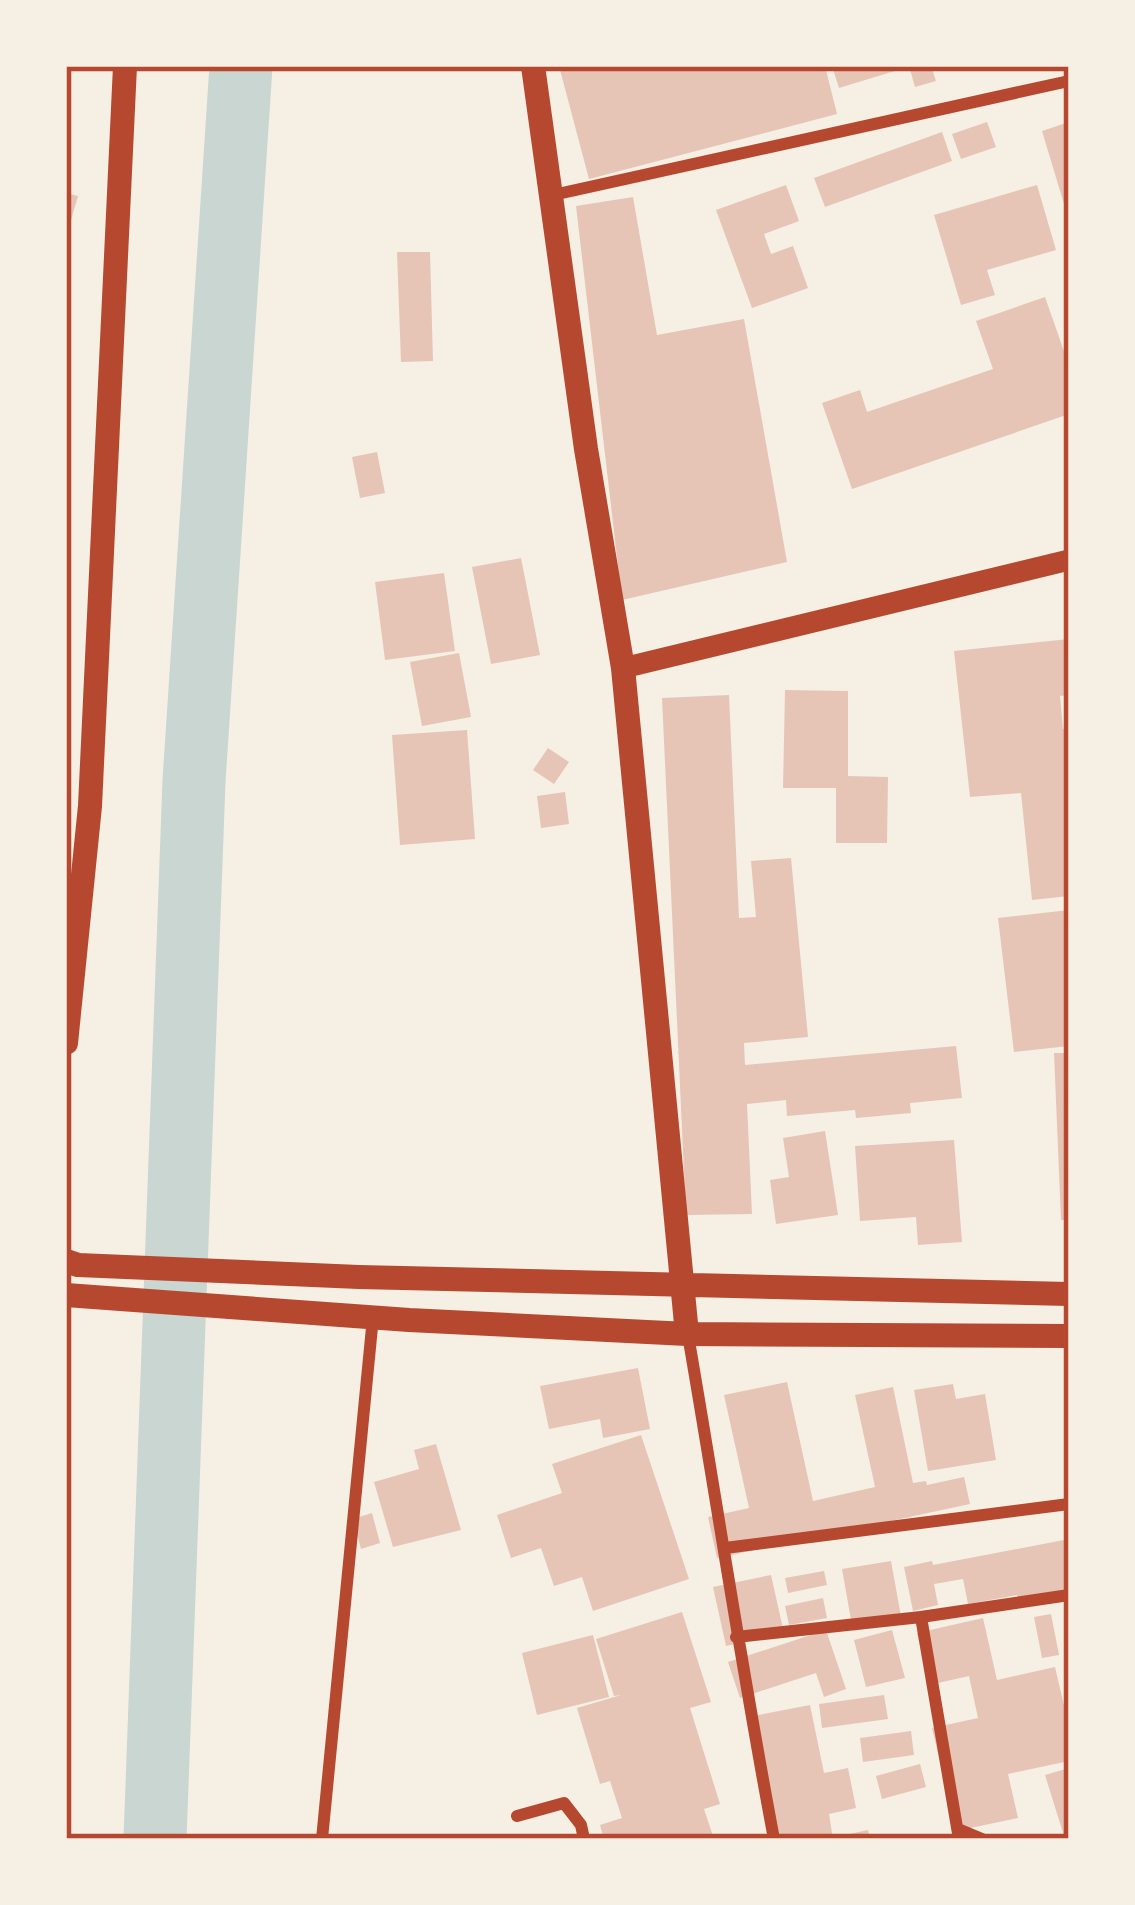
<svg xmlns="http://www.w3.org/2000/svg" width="1135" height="1905" font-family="'Titillium Web',sans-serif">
	<rect width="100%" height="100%" fill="#f6efe4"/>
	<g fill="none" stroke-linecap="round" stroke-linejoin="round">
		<path stroke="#c9d6d2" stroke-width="63" d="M155,1839l39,-1058 47,-715"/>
	</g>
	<path fill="#e6c5b7" d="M559,66h266l12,48 -248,65z
		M832,66h76v1l-69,21z
		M909,66h22l5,15 -21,6z
		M987,122l9,25 -35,12 -9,-25z
		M1069,122v81l-5,1 -22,-73z
		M942,132l10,29 -127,46 -11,-29z
		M786,185l13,36 -35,13 7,20 22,-8 15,42 -56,20 -36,-98z
		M1037,185l19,65 -69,20 8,25 -34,10 -27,-90z
		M66,193l12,3 -11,38h-1z
		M633,197l24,138 87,-16 43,243 -165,38 -46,-394z
		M397,252h33l3,109 -32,1z
		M1045,297l21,60 3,-1v58l-217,75 -30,-86 38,-13 7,22 126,-43 -17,-48z
		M377,452l8,41 -25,5 -8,-41z
		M521,558l19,97 -49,9 -19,-97z
		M444,573l11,78 -70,9 -10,-78z
		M1069,639v56l-9,1 3,33 6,-1v168l-37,4 -11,-107 -51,4 -16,-146z
		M459,653l12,64 -49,9 -12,-64z
		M785,690l63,1v85l40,1 -1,66h-51v-55h-53z
		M729,695l10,223 17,-1 -5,-56 40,-3 17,179 -64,6 1,22 211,-19 6,52 -52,5 1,10 -55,5 -1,-8 -68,6 -1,-16 -39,4 5,110 -66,1 -24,-517z
		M467,730l8,109 -75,6 -8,-110z
		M548,748l21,14 -15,22 -21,-14z
		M565,792l4,32 -28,4 -4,-32z
		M1069,910v136l-55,6 -16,-134z
		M1054,1053h15v167h-8z
		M825,1131l13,84 -62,9 -6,-44 19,-3 -6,-39z
		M954,1140l8,102 -44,3 -2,-28 -56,4 -5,-75z
		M638,1368l12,61 -47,9 -3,-19 -51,10 -9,-43z
		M787,1382l26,119 62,-14 -20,-92 38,-8 20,96 13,-2 1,4 37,-8 6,27 -253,54 -9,-41 41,-9 -25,-113z
		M953,1384l3,15 29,-5 11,66 -68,11 -14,-81z
		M641,1435l48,144 -96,32 -11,-34 -28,9 -13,-38 -30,10 -14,-43 65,-22 -10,-29z
		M436,1444l25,86 -68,17 -19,-65 45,-13 -5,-19z
		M372,1513l8,30 -19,6 -8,-30z
		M1069,1539v56l-49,10 -3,-10 -49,9 -5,-25 -29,5 4,21 -25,6 -9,-44 28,-6 1,4z
		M891,1561l11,61 -49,9 -11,-62z
		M824,1571l3,14 -39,8 -3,-15z
		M771,1575l13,58 -58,13 -13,-59z
		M823,1598l4,20 -38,7 -4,-19z
		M682,1612l29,90 -21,6 30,96 -16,5 10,30h-110l-4,-14 22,-7 -12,-37 -10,3 -23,-76 44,-13 -7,1 -18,-57z
		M1051,1614l8,41 -17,3 -8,-41z
		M983,1618l14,62 58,-13 14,60v34l-61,13 10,44 -62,13 -24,-103 46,-10 -9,-42 -40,9 -12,-52z
		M826,1630l20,59 -22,8 -8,-24 -76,25 -12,-36z
		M892,1630l13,48 -39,9 -12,-47z
		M593,1635l16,62 -72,18 -15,-62z
		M884,1695l4,24 -66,9 -3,-24z
		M810,1705l14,68 24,-5 8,40 -27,6 4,25h-59l-26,-122z
		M911,1731l3,24 -51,7 -3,-24z
		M920,1764l6,23 -44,12 -6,-23z
		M1069,1768v66l-5,2 -19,-61z
		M868,1830l2,9h-35v-2z"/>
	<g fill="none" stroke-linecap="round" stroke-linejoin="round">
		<path stroke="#b5482f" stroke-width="12" d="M553,195l516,-114
			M688,1335c29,168 54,336 86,504
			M725,1548l344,-44
			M921,1617l38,222
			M736,1637l185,-20 148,-22
			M517,1816l47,-13 17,22 3,14
			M958,1829l24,10
			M322,1839l51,-522"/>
		<path stroke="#b5482f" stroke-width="21" d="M623,668l446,-108"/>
		<path stroke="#b5482f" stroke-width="24" d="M533,66l53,383 37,219 64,666
			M66,1043l24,-237 35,-740
			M66,1261l12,4 281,12 710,17
			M66,1295l343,25 278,14 382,2"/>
	</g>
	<rect width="1135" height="1905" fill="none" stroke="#f6efe4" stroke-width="138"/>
	<rect x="69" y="69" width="997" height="1767" fill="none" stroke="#b5482f" stroke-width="4.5"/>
</svg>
